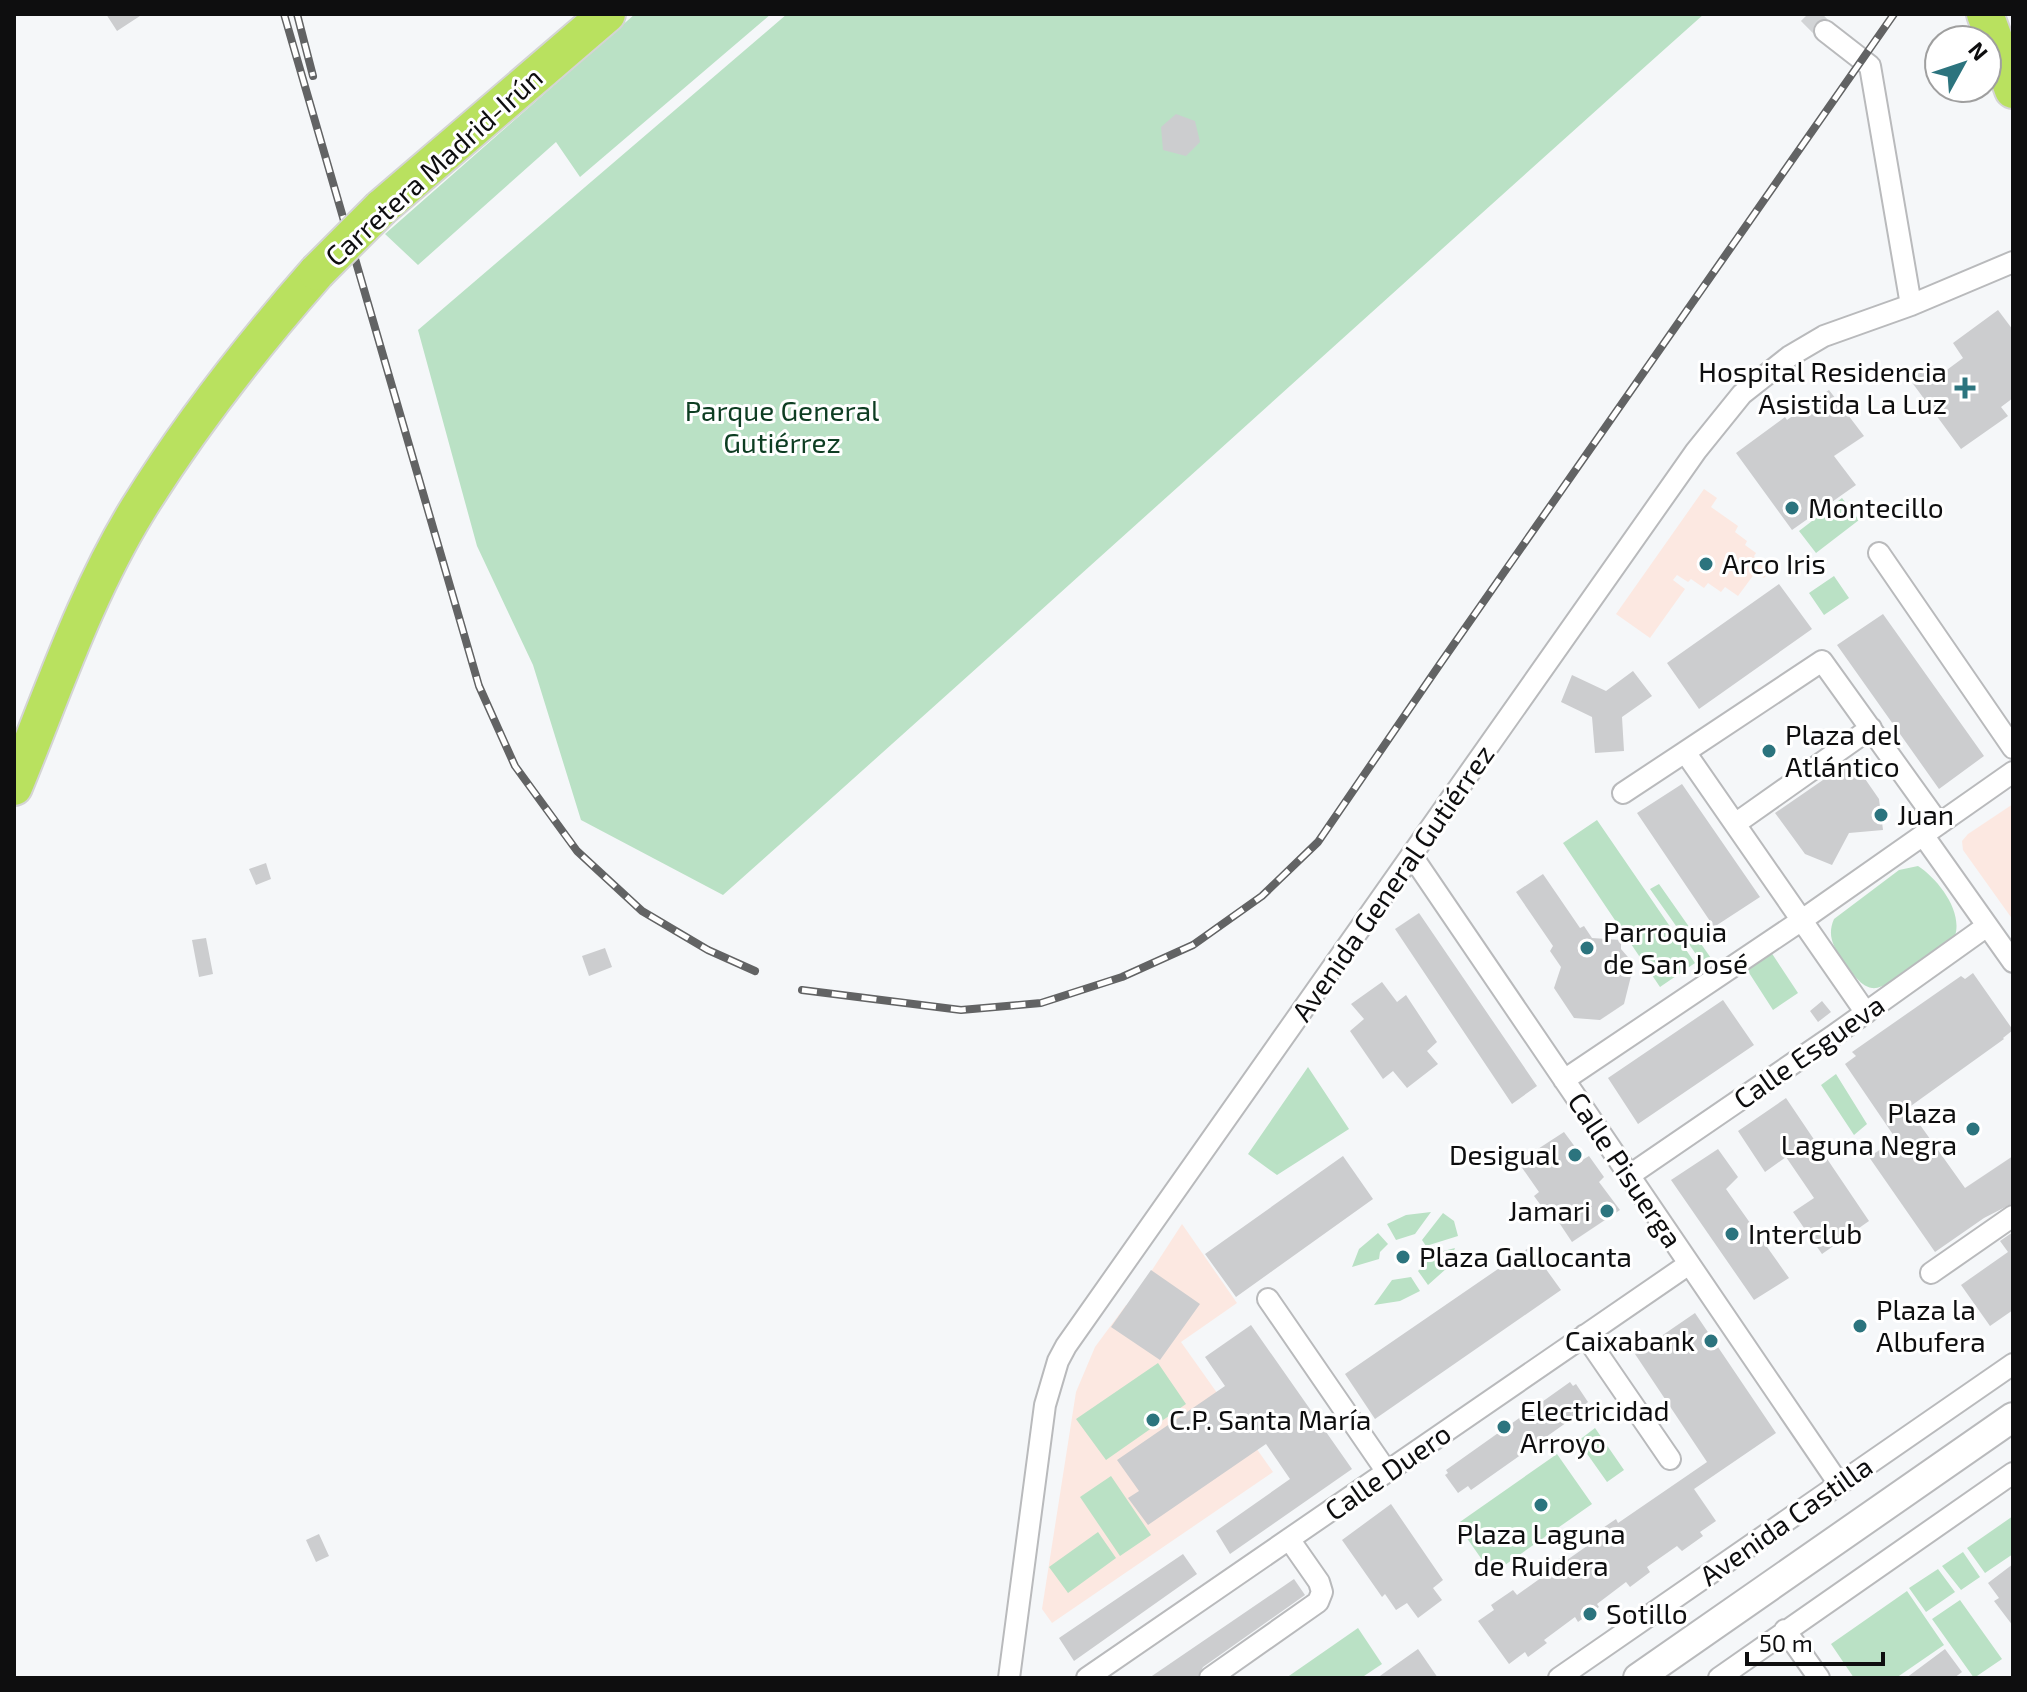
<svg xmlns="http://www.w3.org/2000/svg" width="2027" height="1692" font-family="'Exo 2',sans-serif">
	<rect width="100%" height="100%" fill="#f5f7f9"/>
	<path fill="#fce8e1" d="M1704,489l13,9 -6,9 27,19 -3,6 12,9 -2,4 11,8 -2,3 15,16 -5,6 -9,-5 -17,23 -13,-9 -4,5 -13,-9 -4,5 -13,-9 -3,3 -11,-7 -4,5 12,9 -35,49 -34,-24z
		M2013,804v116l-50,-70 -1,-9 6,-7z
		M1182,1224l55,79 -56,39 92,130 -221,151 -10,-14 34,-217 19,-45 31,-42 2,2z"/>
	<path fill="#bae1c5" d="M635,14h136l-191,163 -24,-35 -138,123 -33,-31z
		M787,14h917c-328,293 -653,589 -981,881l-142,-75 -48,-155 -56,-119 -59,-216z
		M1842,498l17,22 -43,33 -17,-22z
		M1834,576l15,22 -25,17 -15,-22z
		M1597,820l98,143 -35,24 -97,-144z
		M1918,866c20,13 45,45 37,70 -15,11 -66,55 -83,52 -13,-2 -22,-19 -30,-29 -9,-13 -15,-24 -8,-40l65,-49z
		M1659,884l54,77 -8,6 -55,-78z
		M1769,949l29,44 -25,17 -29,-45z
		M1308,1067l41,62 -72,46 -29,-21z
		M1836,1074l31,50 -13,11 -33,-50z
		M1431,1212l-16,22 -19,6 -9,-16 19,-9z
		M1443,1213l11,8 4,15 -32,10 -4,-6z
		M1378,1233l10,11 -8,8 -1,7 -27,8 7,-18z
		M1455,1248l-8,20 -19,17 -10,-14 7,-8 3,-8z
		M1411,1277l9,14 -20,10 -26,4 18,-25z
		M1158,1363l28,41 -80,56 -30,-41z
		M1595,1428l29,42 -17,12 -29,-41z
		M1557,1454l35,50 -100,70 -35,-50z
		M1111,1476l40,59 -31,21 -40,-59z
		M2013,1516v38l-28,19 -18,-25z
		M1098,1532l18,26 -48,35 -19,-26z
		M1963,1552l17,25 -19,13 -19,-24z
		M1938,1569l17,23 -29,20 -17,-24z
		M1907,1591l37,54 -48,33h-42l-23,-34z
		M1960,1600l42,59 -28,19 -42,-59z
		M1358,1628l24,36 -21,14h-75z"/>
	<path fill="#cccdcf" d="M106,14h37l-26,17z
		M1176,114l19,7 5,21 -14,14 -23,-6 -2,-23z
		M1998,310l15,20v68l-12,9 7,9 -47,33 -53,-72 22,-15 10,13 23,-17 -10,-15z
		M1829,390l35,46 -30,20 22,29 -64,45 -56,-77 49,-36 2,3z
		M1779,584l33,45 -113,80 -32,-46z
		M1883,614l101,142 -45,33 -102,-144z
		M1633,671l19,25 -30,21 2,34 -29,2 -3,-36 -31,-15 11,-27 34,16z
		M1852,760l27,39 4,31 -34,3 -17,32 -27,-11 -30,-41z
		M1682,784l78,113 -46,30 -77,-114z
		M266,863l5,16 -15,6 -7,-16z
		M1543,874l37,54 4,-2 8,12 29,2v9l13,15 -10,40 -24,16 -26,-2 -20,-30 7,-21 -11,-16 3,-5 -37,-54z
		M1419,913l118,173 -25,18 -117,-175z
		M206,938l7,36 -14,3 -7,-37z
		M605,948l7,19 -23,9 -7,-20z
		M1973,973l40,57 -10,8 1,1 -96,69 57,80 48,-32v47l-29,15 -49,34 -66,-95 27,-18 -51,-75 11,-8 -4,-4 109,-76 4,3z
		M1382,982l15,20 9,-7 31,47 -10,9 11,13 -31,24 -14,-17 -10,8 -33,-48 14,-12 -13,-15z
		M1723,1000l31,45 -116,79 -30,-46z
		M1822,1001l9,11 -13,10 -8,-11z
		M1786,1098l83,123 -47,33 -29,-42 21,-14 -28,-41 -21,15 -27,-41z
		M1564,1132l20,27 5,-3 15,21 -5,5 21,28 -48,32 -20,-30 -4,3 -14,-19 5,-4 -21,-30z
		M1718,1149l20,28 -12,12 63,89 -35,22 -83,-120z
		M1343,1156l30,43 -137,98 -31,-43z
		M2013,1232v78l-23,16 -29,-41 47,-33 -8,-11z
		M1530,1247l31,43 -186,129 -30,-45z
		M1151,1270l49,34 -40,56 -49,-33z
		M1695,1313l81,120 -82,56 22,32 -16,11 3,4 -21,15 -5,-5 -30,21 3,5 -20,15 -4,-5 -29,22 2,3 -21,15 -3,-5 -31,23 3,3 -19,14 -3,-5 -16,12 -31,-43 16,-11 -3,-5 22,-15 4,5 28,-20 -3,-4 22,-16 3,5 30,-21 -3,-5 22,-15 2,4 89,-61 -72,-108z
		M1251,1325l101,144 -122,85 -14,-23 74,-52 -24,-35 -118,81 -20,-27 11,-7 -22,-31 108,-74 -20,-29z
		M1570,1382l3,4 3,-2 12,18 -10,8 2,3 -109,77 -3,-4 -10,7 -13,-18 3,-2 -2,-3z
		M1391,1504l52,76 -10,8 9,12 -24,18 -11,-15 -11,7 -11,-16 -3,3 -40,-57z
		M319,1534l10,22 -13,6 -10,-22z
		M1183,1554l14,20 -123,87 -15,-23z
		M2013,1564v62l-19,-25 5,-3 -11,-15z
		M1294,1579l11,16 -102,72 -6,11h-48z
		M1418,1649l20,29h-61z
		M1945,1649l17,23 -8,6h-48z"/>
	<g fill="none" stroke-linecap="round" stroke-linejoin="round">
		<path stroke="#d2d4d6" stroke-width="20" stroke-dasharray="20 10" stroke-linecap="butt" d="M1808,14l17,17"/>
		<g stroke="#b9babc" stroke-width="24">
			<path id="street" d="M1825,31l45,35 41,239
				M1879,553l134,195
				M1623,793l62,-41
				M1735,824l136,-96
				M1923,835l90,127
				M1412,856l427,628
				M1866,1013l-181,-261 137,-91 117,163
				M1564,1080l238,-160 211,-148
				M1630,1175l203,-139 154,-110
				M1931,1273l82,-57
				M1268,1299l119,173
				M1585,1335l85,124
				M1785,1630l34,48
				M1009,1678l36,-273 13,-44 8,-15 630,-895 46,-57 48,-38 34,-20 87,-31 102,-43
				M1087,1678l602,-414
				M1210,1678l108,-76 4,-10 -3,-10 -30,-43
				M1559,1678l454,-314
				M1719,1678l294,-205"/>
		</g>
		<g stroke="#b9babc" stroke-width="32">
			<path id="secondary" d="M1638,1678l375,-261"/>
		</g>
		<g stroke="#d4d4d4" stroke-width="40">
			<path id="highway" d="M1985,14l28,76
				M381,208l226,-194
				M14,787c38,-92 71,-192 124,-278 52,-84 114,-163 179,-237"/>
		</g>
		<use href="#street" stroke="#fff" stroke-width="20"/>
		<use href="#secondary" stroke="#fff" stroke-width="28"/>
		<use href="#highway" stroke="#b9e15f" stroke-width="36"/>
		<g stroke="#626364" stroke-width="8">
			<path id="rail" d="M284,14l195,672 36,80 62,85 65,60 66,39 47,21
				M297,14l16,62
				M802,990l159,20 80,-7 81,-26 71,-32 69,-49 56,-54 122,-178 454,-650"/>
		</g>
		<use href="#rail" stroke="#fff" stroke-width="5" stroke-dasharray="15" stroke-linecap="butt"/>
		<g stroke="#d4d4d4" stroke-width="40" stroke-linecap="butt">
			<path id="highway-bridge" d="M317,272l64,-64"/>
		</g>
		<use href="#highway-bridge" stroke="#b9e15f" stroke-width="36"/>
	</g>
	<g fill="#2c747e" stroke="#fff" stroke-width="3">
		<path d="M1961 376h8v8h8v8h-8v8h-8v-8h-8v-8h8z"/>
		<circle cx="1792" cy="508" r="8"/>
		<circle cx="1706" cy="564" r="8"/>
		<circle cx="1769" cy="751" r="8"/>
		<circle cx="1881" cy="815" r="8"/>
		<circle cx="1587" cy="948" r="8"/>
		<circle cx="1973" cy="1129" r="8"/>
		<circle cx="1575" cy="1155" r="8"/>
		<circle cx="1607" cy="1211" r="8"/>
		<circle cx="1732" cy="1234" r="8"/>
		<circle cx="1403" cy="1257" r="8"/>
		<circle cx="1860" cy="1326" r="8"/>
		<circle cx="1711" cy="1341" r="8"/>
		<circle cx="1153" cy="1420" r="8"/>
		<circle cx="1504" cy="1427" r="8"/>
		<circle cx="1541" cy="1505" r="8"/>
		<circle cx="1590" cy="1614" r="8"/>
	</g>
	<g text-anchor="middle" stroke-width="6" stroke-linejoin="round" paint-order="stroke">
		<g font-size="28" fill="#0e0e0f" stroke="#fff">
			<text transform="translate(434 167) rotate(-42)" y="10">Carretera Madrid-Irún</text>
			<text transform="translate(1393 883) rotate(-55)" y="10">Avenida General Gutiérrez</text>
			<text transform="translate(1809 1052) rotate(-35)" y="10">Calle Esgueva</text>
			<text transform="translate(1625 1170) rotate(56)" y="10">Calle Pisuerga</text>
			<text transform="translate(1388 1472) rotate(-35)" y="10">Calle Duero</text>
			<text transform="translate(1786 1521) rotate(-35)" y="10">Avenida Castilla</text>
		</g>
		<g font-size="28" fill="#0e0e0f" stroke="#fff" text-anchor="start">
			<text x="1947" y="382" text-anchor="end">Hospital Residencia<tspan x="1947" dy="32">Asistida La Luz</tspan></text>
			<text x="1808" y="518">Montecillo</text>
			<text x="1722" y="574">Arco Iris</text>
			<text x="1785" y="745">Plaza del<tspan x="1785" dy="32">Atlántico</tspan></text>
			<text x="1897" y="825">Juan</text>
			<text x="1603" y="942">Parroquia<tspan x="1603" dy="32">de San José</tspan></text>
			<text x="1957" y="1123" text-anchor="end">Plaza<tspan x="1957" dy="32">Laguna Negra</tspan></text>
			<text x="1559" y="1165" text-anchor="end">Desigual</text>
			<text x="1591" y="1221" text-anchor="end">Jamari</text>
			<text x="1748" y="1244">Interclub</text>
			<text x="1419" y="1267">Plaza Gallocanta</text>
			<text x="1876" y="1320">Plaza la<tspan x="1876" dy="32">Albufera</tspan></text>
			<text x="1695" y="1351" text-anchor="end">Caixabank</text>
			<text x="1520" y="1421">Electricidad<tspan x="1520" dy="32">Arroyo</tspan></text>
			<text x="1169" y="1430">C.P. Santa María</text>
			<text x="1541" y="1544" text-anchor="middle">Plaza Laguna<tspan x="1541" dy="32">de Ruidera</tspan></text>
			<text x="1606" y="1624">Sotillo</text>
		</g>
		<g font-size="28" fill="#0d3d22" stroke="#fff">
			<text x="782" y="421">Parque General<tspan x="782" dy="32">Gutiérrez</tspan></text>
		</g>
	</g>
	<rect width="2027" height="1692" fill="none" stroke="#0e0e0f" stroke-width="32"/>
	<g transform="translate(1963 64) rotate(50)"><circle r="38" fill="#ffffff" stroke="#9f9f9f" stroke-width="2"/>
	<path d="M0-6L14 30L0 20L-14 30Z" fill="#2c747e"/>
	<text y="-12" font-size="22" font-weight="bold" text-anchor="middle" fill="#0e0e0f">N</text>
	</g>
	<path d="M1747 1652v12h136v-12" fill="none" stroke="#0e0e0f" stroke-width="4"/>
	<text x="1759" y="1652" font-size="24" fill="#0e0e0f" stroke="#ffffff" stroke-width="6" paint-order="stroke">50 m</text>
</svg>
